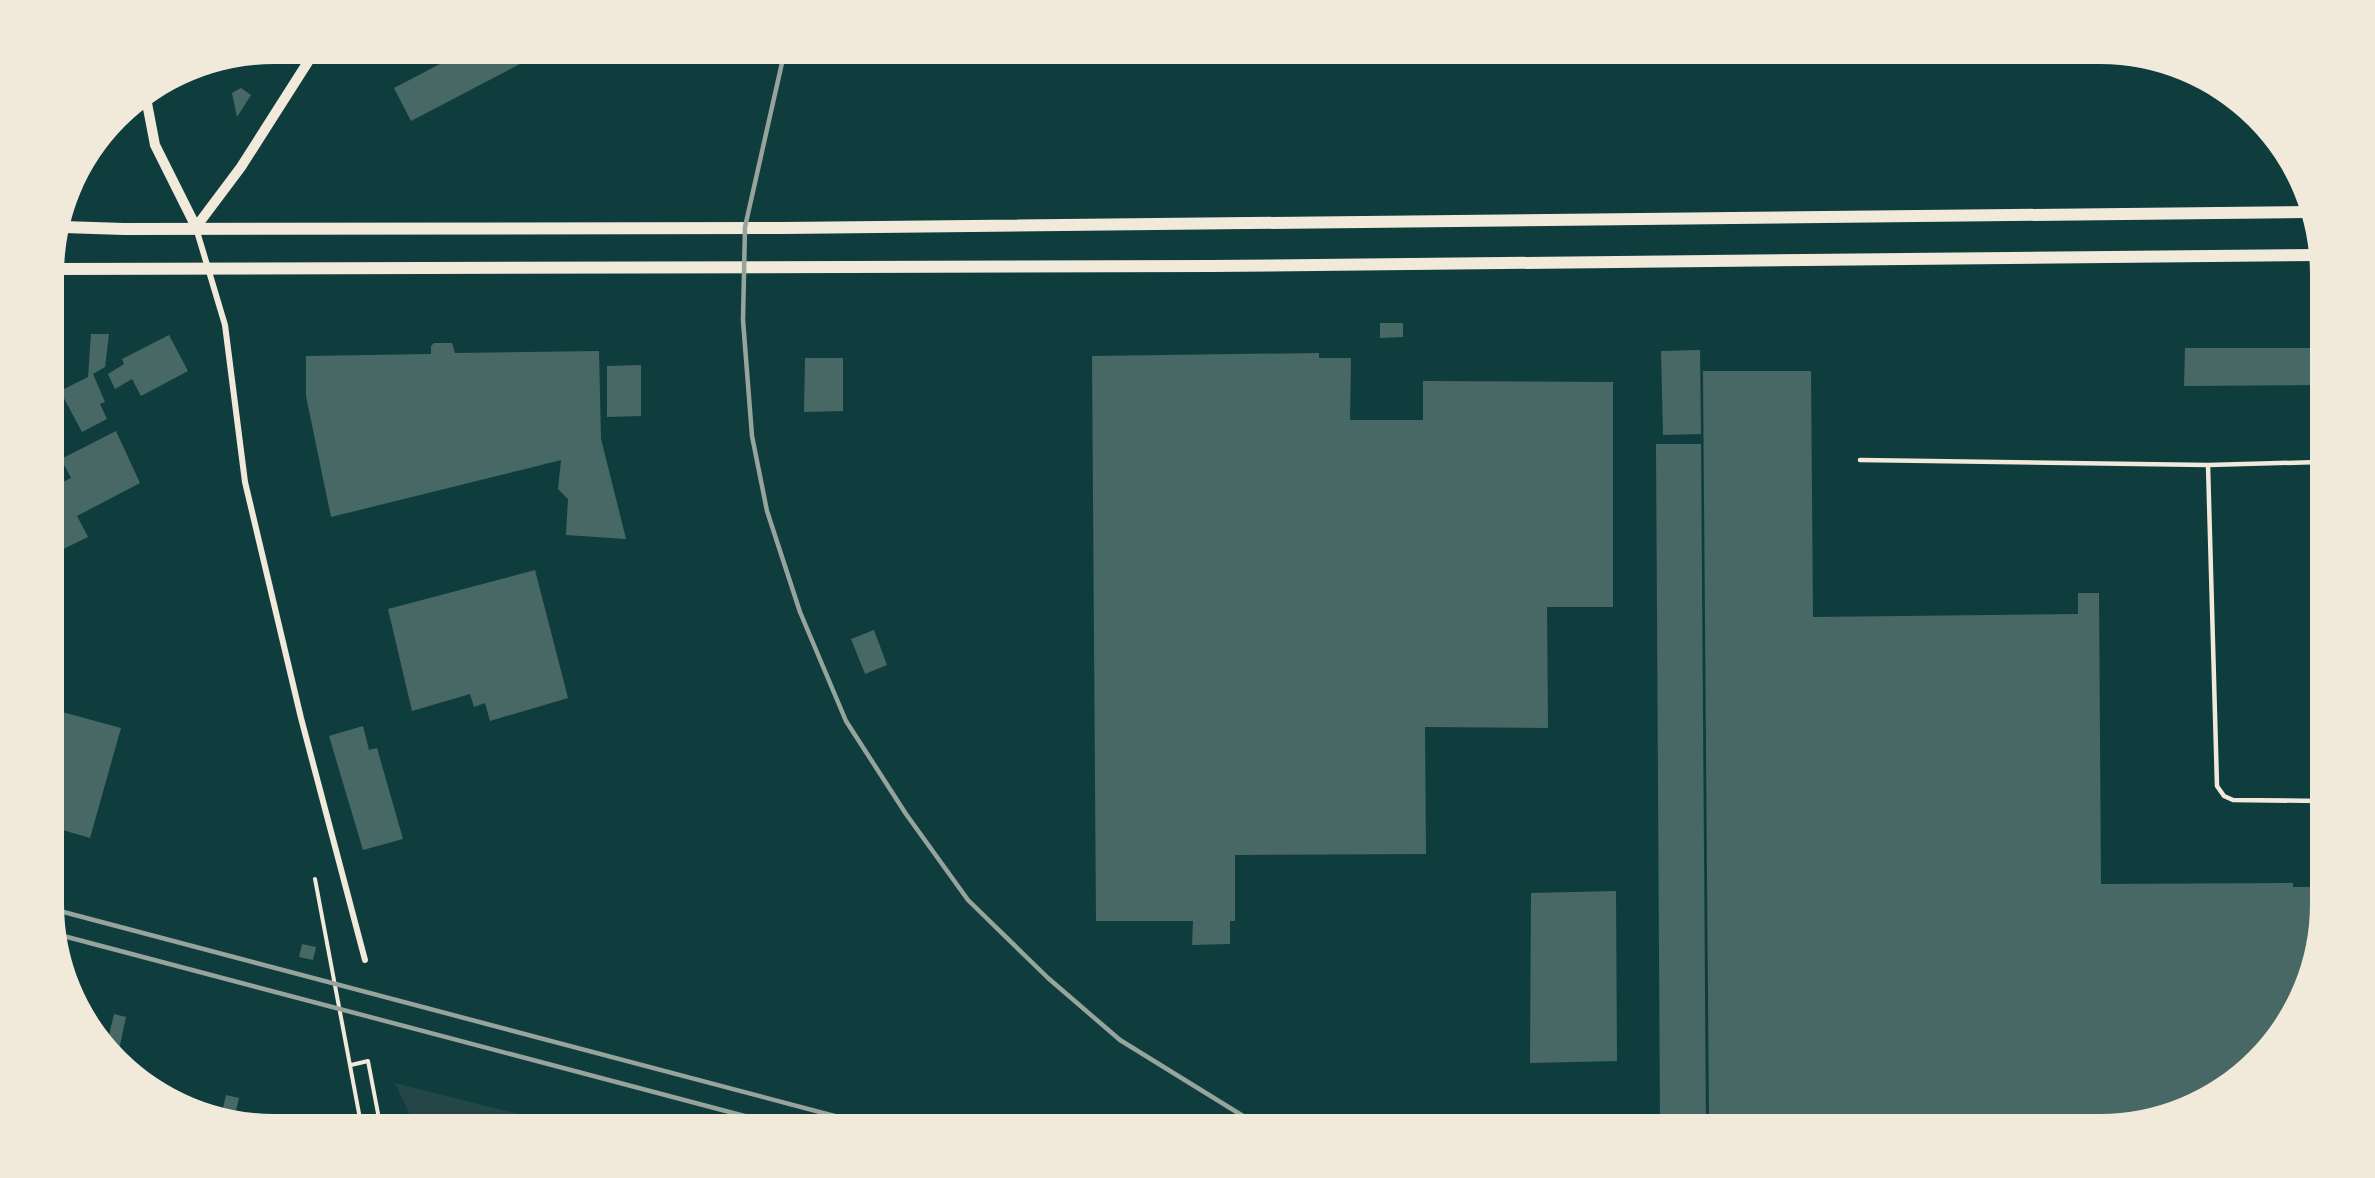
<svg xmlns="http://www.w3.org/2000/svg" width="2375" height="1178" font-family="Overpass,sans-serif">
	<rect width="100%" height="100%" fill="#0f3d3e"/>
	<path fill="#244646" d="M395,1083l163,41h-144z"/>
	<path fill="#486865" d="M459,54h80l-128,67 -17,-33z
		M241,88l10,7 -14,22 -5,-24z
		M1380,323h23v14l-23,1z
		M91,334h18l-4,33 -12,7 12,28 -5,2 7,15 -25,13 -22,-41 28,-14z
		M169,335l19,36 -47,25 -9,-17 -17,10 -7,-15 16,-10 -2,-5z
		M434,343h18l3,10 144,-2 2,88 25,100 -60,-4 2,-36 -10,-10 3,-29 -230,57 -25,-121v-40l125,-2v-8z
		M2185,348h134l1,37 -136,1z
		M1700,350l1,84 -38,1 -2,-84z
		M1319,353v5h32l-1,62h73v-39l190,1v225h-66l1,121 -123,-1 1,127 -191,1v66h-5v23l-38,1 1,-24h-97l-4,-565z
		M805,358h38v53l-39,1z
		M641,365v51l-34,1v-51z
		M1703,371h108l2,246 265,-3v-21h21l2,291 192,-1v4h28v17l-23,97 -31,48 -44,38 -51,25 -57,12h-406z
		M116,431l24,52 -63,33 11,21 -33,16v-67l16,-8 -10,-19z
		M1656,444h45l5,680h-46z
		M535,570l33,128 -78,23 -5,-18 -11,4 -4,-13 -58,17 -24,-102z
		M874,630l13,35 -22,9 -14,-35z
		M55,710l66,18 -31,110 -34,-10z
		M363,726l6,24 8,-2 26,91 -40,11 -34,-114z
		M1616,891l1,170 -87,2 1,-170z
		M302,944l14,3 -3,13 -14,-3z
		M114,1014l12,3 -7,33 -12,-6z
		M226,1095l13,3 -4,17 -13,-3z"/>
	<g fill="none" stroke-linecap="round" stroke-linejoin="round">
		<path stroke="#f1e9da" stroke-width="4" d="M315,879l46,245
			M351,1065l17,-4 12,63"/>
		<path stroke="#f1e9da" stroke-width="4.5" d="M1860,460l348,5 112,-3
			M2208,465l9,321 7,10 9,4 88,1"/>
		<path stroke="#f1e9da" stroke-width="6" d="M196,228l29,97 20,157 56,236 64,242"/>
		<path stroke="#f1e9da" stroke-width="10" d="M146,98l9,47 41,82 45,-60 72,-113"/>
		<path stroke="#f1e9da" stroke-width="12" d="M63,227l61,2 660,-1 1522,-16
			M55,269l1156,-3 1108,-11"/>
		<path stroke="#97a49c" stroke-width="4.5" d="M784,54l-39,173 -2,93 9,116 15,75 33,101 46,109 60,93 62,86 80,78 72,62 136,84
			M56,910l809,214
			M56,934l719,190"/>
	</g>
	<path d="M0 0H2375V1178H0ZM274 64H2100A210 210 0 0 1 2310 274V904A210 210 0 0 1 2100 1114H274A210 210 0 0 1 64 904V274A210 210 0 0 1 274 64Z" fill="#f1e9da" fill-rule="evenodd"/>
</svg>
